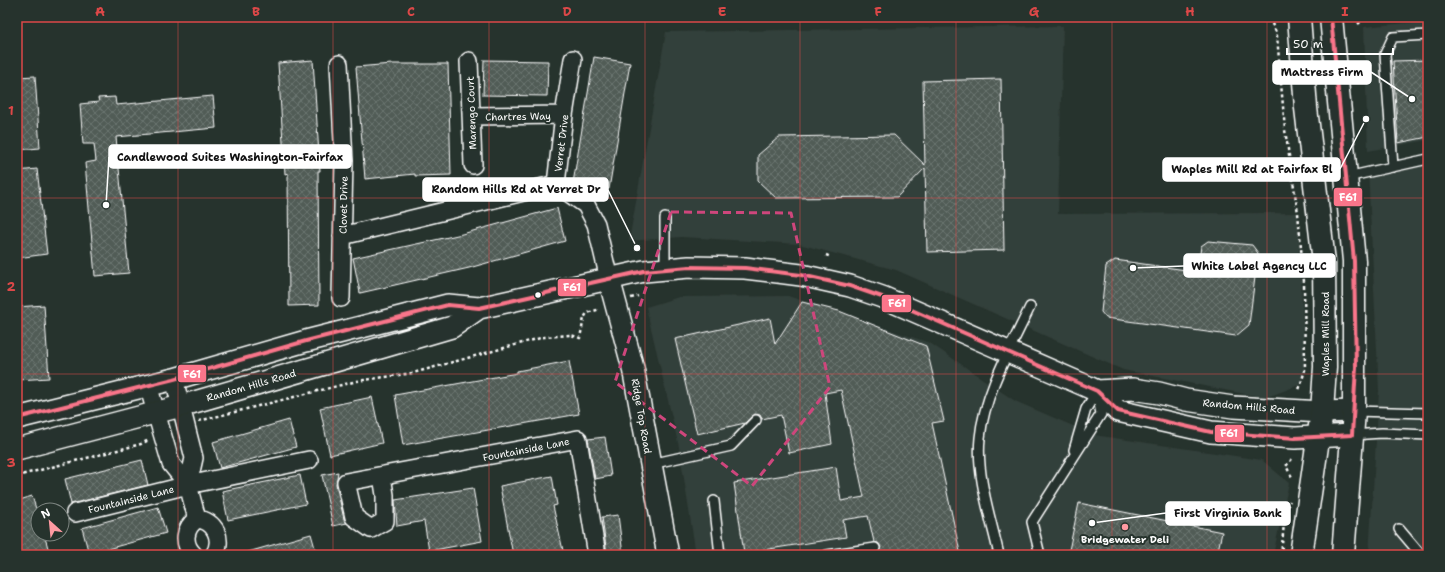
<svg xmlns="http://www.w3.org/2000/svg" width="1445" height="572" font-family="'Shantell Sans',sans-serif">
	<defs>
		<pattern id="building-cross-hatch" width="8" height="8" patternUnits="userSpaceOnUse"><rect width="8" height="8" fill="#515c57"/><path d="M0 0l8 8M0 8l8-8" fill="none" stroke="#6b7470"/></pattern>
	</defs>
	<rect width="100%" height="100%" fill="#26332d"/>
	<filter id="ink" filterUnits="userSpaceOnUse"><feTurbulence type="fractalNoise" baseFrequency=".025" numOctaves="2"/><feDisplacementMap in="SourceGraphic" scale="8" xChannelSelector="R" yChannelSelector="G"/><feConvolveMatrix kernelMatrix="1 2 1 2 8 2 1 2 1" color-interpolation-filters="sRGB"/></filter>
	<g filter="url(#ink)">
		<path fill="#333f3a" d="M1428,21v119l-60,11 -4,-124z
			M1063,26l-5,188 240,-1 7,157 -6,15 -34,13 -142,-28 -227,-100 -97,-26 -117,-7 -53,4 37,-209z
			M1428,157v398h-59l10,-164 -11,-222z
			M788,296l142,47 85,58 79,34 168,25 27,23 -16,72h-577l-17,-108 -33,-140 33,-10z"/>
		<path fill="url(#building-cross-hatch)" stroke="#fff" d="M594,57l36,6 -21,126 -36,-6z
			M313,60l7,111h-2l1,134 -30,1 -1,-133 -3,1 -7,-111z
			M484,60l64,1 -1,35 -64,-1z
			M1428,60v77l-30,6 -5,-82z
			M392,64h56l3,111 -36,1v-2l-50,5 -9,-112z
			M35,76l5,72 -23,2v-73z
			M1001,79l3,171 -77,2 -2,-84 -28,29 -121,1 -18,-17v-26l21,-18 115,-2 31,30 -2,-84z
			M213,96l3,32 -100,9 13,136 -34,3 -10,-113 11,-2 -2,-17h-11l-3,-40 19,-2 -1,-4 17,-1 1,8z
			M37,169l10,85 -30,4v-87z
			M557,208l8,33 -96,27 -109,25 -7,-35 109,-24z
			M1208,241l44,4 6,8 -9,72 -13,11 -130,-18 -5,-6 5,-46 9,-6 71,10 13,-9 2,-15z
			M802,302l37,9 87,35 18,75 -12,2 28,129 -12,3h-71l4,-8 -3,-4 -4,-1 -6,-26 -25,4 3,17 -102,16 -10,-70 102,-16 5,34 23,-4 -23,-107 -16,3 7,51 -43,9 -8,-38 -19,4 -2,-4 -5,-1 -10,9 -48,11 -22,-95 95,-21 5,26z
			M44,305l5,73 -31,2 -1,-73z
			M569,361l10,53 -176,31 -8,-50 122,-22v-2z
			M372,397l10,46 -52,12 -10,-47z
			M289,420l7,27 -76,21 -7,-26z
			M605,437l6,39 -16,3 -7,-40z
			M142,460l6,25 -77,19 -6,-25z
			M338,472l-2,12 8,35 3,4 -14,3 -11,-51z
			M300,475l6,29 -78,16 -6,-29z
			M552,476l5,29 -4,1 11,49h-51l-13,-69z
			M473,488l9,53 -53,10 -5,-30 -27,5 -2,-26z
			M32,496l6,19v19h6l6,21h-33v-54z
			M1079,503l143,29 -5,23h-149z
			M158,507l8,26 -77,21 -7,-26z
			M618,515l5,40h-16l-5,-38z
			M311,534l6,21h-68l-1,-3z"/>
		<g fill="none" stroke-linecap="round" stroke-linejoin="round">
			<g stroke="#fff" stroke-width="12">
				<path id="service" d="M1393,167l-8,-113 8,-17 35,-2
					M1347,177l81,-18
					M665,269v-51
					M1354,411l74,2
					M1352,435l30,-2 46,2
					M1074,450l12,-41 11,-18
					M651,464l80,-18 25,-26
					M714,501l6,54
					M1399,529l22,26
					M827,555l48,-7
					M999,555c-8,-37 -23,-79 -19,-117 4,-44 31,-91 50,-131
					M1040,555l-8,-33 69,-108 -3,-16"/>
			</g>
			<g stroke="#fff" stroke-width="20">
				<path id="minor" d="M469,61l4,104
					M339,64l5,97 -3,137
					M471,116l93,-1
					M556,184l8,-69 9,-56
					M556,184l30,21 10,19 13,55
					M342,236l214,-52
					M174,379l20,79 -6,27
					M148,385l23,79 17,21 9,34
					M382,476l3,19v26l-14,8 -17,-12 -8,-35 232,-43 19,116
					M75,513l113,-28 121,-25
					M194,555c-12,-11 -10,-27 3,-36 18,1 27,21 17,36"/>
			</g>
			<g stroke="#fff" stroke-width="24">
				<path id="tertiary" d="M609,279l24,89 35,187
					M1097,391l36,-2 26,4 27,7 47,7 89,5 32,-1
					M17,418l157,-39 132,-38 142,-36 31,3 165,-37 45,-4 56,1 56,7 49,11 32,11 202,88 13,6 21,20 93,21 84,6 57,-3
					M17,449l164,-43 271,-79 27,-19"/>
			</g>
			<g stroke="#fff" stroke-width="25">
				<path id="secondary" d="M1299,17l7,91 18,154 1,105 -3,45 -21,143
					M1331,17l23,244v150l-11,144"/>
			</g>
			<path stroke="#fff" stroke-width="2.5" stroke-dasharray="3 3" stroke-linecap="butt" d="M1262,17c9,2 13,11 15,19l8,94 13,83 6,69 1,88 -6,20
				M1358,24l8,-7
				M826,255l5,2
				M631,298l7,-2
				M199,421l158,-40 56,-8 131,-36 27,-2 9,3 4,-20 3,-5 13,-4
				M1292,459l-6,7 7,13
				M17,476l124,-32 8,-4
				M1281,555l4,-42 5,-12"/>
			<use href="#service" stroke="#26332d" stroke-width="9"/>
			<use href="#minor" stroke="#26332d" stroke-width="17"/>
			<use href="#tertiary" stroke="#26332d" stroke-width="21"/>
			<use href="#secondary" stroke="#26332d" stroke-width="22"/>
			<g stroke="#26332d" stroke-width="7">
				<path id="bus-1" d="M17,418l157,-39 132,-38 142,-36 31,3 165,-37 45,-4 56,1 56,7 49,11 32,11 215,94 21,20 93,21 84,6 57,-3 4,-68 -2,-106 -23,-244"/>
			</g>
			<use href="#bus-1" stroke="#fa758a" stroke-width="4"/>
		</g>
	</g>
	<path fill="none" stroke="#ce467c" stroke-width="3" stroke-dasharray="8 5" stroke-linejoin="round" d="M671,212l120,1 39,174 -78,99 -137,-104z"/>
	<path fill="none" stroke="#dc4848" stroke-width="1" stroke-opacity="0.55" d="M178,17v538M333,17v538M489,17v538M645,17v538M800,17v538M956,17v538M1112,17v538M1267,17v538M17,198h1411M17,374h1411"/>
	<circle fill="#fff" stroke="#26332d" stroke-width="1.5" cx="538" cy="295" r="3.5"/>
	<circle fill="#ff9aa2" stroke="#26332d" stroke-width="1.5" cx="1125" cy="527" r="4"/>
	<g text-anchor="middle" stroke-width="4" stroke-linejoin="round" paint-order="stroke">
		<g font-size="10" fill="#fff" stroke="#26332d">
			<text transform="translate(471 113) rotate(-92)" y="4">Marengo Court</text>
			<text transform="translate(518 116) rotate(-1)" y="4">Chartres Way</text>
			<text transform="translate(561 143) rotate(-83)" y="4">Verret Drive</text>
			<text transform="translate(343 205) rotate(-89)" y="4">Clovet Drive</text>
			<text transform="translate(1325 334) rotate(-90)" y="4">Waples Mill Road</text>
			<text transform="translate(251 385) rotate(-16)" y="4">Random Hills Road</text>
			<text transform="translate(1249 406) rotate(5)" y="4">Random Hills Road</text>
			<text transform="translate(642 416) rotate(80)" y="4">Ridge Top Road</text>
			<text transform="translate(526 449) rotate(-11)" y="4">Fountainside Lane</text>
			<text transform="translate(131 499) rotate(-14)" y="4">Fountainside Lane</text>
		</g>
		<g font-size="10" font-weight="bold" fill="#fff" stroke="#26332d">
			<text x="1125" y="543">Bridgewater Deli</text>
		</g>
	</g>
	<path fill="none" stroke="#fff" stroke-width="1.5" d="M1412 99L1371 72M106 205L109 157M1366 119L1340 169M637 248L608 190M1133 268L1184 266M1092 523L1166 513"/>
	<g fill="#fff" stroke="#26332d" stroke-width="1.5">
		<circle cx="1412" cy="99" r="4"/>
		<circle cx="106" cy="205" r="4"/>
		<circle cx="1366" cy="119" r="4"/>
		<circle cx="637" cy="248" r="4"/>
		<circle cx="1133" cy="268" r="4"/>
		<circle cx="1092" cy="523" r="4"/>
	</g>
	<g fill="#fff" stroke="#fff" stroke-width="1.5">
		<rect x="1273" y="61" width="98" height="23" rx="4"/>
		<rect x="109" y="145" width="242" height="23" rx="4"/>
		<rect x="1163" y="158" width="177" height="23" rx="4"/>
		<rect x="423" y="178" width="185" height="23" rx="4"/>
		<rect x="1184" y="254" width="151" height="23" rx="4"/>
		<rect x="1166" y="502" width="124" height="23" rx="4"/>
	</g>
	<g font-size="11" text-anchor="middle" font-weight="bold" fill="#111">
		<text x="1322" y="76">Mattress Firm</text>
		<text x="230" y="161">Candlewood Suites Washington-Fairfax</text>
		<text x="1252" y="173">Waples Mill Rd at Fairfax Bl</text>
		<text x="516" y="193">Random Hills Rd at Verret Dr</text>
		<text x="1259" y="270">White Label Agency LLC</text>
		<text x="1228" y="517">First Virginia Bank</text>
	</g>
	<g stroke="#26332d" stroke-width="1.5">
		<rect x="1333" y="187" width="30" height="20" rx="4" fill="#fa758a"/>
		<rect x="557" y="278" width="30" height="19" rx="4" fill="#fa758a"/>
		<rect x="881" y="294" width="31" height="19" rx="4" fill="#fa758a"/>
		<rect x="177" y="364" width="30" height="19" rx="4" fill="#fa758a"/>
		<rect x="1214" y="424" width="31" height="19" rx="4" fill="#fa758a"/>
	</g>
	<g font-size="11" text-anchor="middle" font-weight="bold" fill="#fff">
		<text x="1348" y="201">F61</text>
		<text x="572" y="291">F61</text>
		<text x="897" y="307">F61</text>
		<text x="192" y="378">F61</text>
		<text x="1229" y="437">F61</text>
	</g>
	<rect width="1445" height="572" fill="none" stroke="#26332d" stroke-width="44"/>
	<g transform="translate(50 522) rotate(333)"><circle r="19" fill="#26332d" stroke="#7d8581"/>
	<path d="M0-3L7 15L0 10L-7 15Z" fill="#ff9aa2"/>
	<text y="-6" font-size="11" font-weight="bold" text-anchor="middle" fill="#ffffff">N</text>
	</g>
	<path d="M1287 48v6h106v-6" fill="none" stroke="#ffffff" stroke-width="2"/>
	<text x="1293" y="48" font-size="12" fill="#ffffff" stroke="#26332d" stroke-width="3" paint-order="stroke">50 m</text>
	<rect x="22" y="22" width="1401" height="528" fill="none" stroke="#dc4848" stroke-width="1.5"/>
	<g font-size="13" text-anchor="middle" font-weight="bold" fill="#dc4848">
		<text x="100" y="16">A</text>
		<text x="256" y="16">B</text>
		<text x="411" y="16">C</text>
		<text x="567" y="16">D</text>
		<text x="722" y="16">E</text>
		<text x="878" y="16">F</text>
		<text x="1034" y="16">G</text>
		<text x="1190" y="16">H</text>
		<text x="1345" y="16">I</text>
		<text x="11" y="115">1</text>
		<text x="11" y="291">2</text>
		<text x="11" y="467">3</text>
	</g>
</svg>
